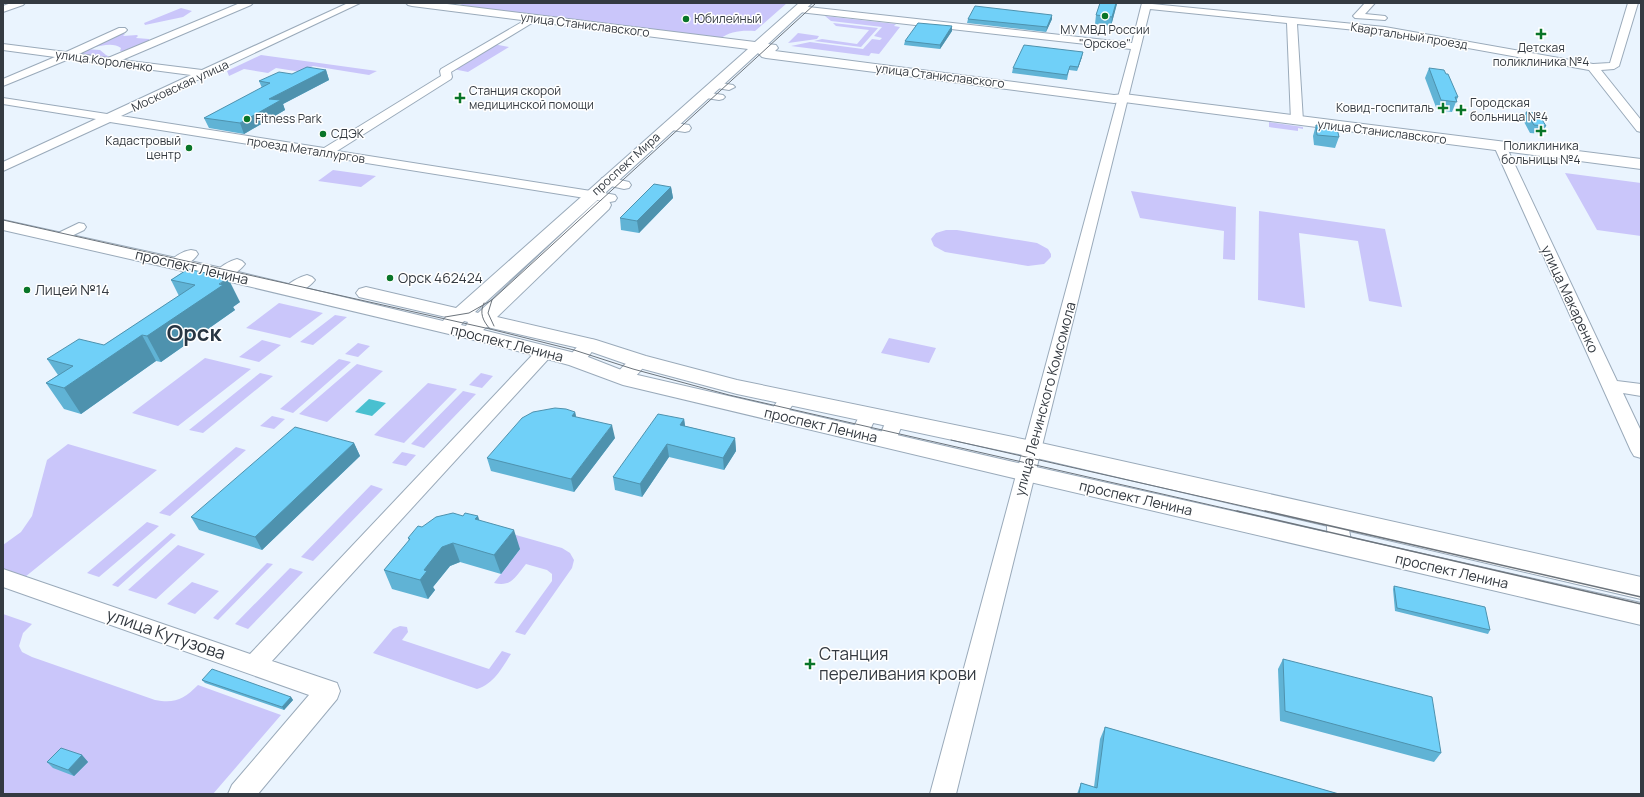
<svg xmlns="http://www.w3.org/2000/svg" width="1644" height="797" font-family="Manrope,sans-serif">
	<rect width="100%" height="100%" fill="#eaf4fe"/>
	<path fill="#cac6fa" d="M464,3h311v1l12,-1 -32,28c-13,-1 -25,0 -35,8l-260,-34z
		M181,8l11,3 -9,6 -38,8 -1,-2z
		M825,16l71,8 -2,2 6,1 -21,27 -8,-1 -2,3 -78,-10 19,-4 53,7 9,-10 8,1 2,-2 -8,-2 8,-9 -51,-6z
		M833,23l45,5 -17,19 -47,-6 8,-2 35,5 12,-14 -33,-4z
		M123,33l2,1 -2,2 14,-1 1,1 -2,2 13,1v3l-24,10 -5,-1 1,-3c-8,-6 -19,-2 -28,-1z
		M798,33l21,3 -2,3 -29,4z
		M493,44l16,3 -41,25 -15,-3z
		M85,49l15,1 6,5 6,3 -2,1 -36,-4z
		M261,55l116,16 -8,4 -56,-9 -12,6 -25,-4 -8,5 -24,-4 -15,7 -2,-5z
		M1269,122l34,5v2l-5,-1v3l-29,-4z
		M333,170l43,6 -15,11 -43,-6z
		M1565,173l76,10v53l-44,-6z
		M1131,191l105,16 -1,53 -12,-1 1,-28 -84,-13z
		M1259,211l126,18 17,78 -33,-6 -11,-60 -59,-8 6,75 -47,-8z
		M946,230h11l80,13 11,6 3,5v3l-7,7 -16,2 -83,-14 -11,-6 -3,-7 5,-6z
		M279,303l44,10 -33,25 -44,-10z
		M335,315l12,2 -34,28 -13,-3z
		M889,338l47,10 -7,15 -48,-10z
		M262,340l19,5 -22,17 -20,-5z
		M358,343l12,3 -12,11 -13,-3z
		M205,358l46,11 -73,57 -46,-13z
		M339,359l12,3 -58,51 -13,-4z
		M357,364l26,7 -56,51 -28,-8z
		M260,373l13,3 -70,57 -14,-3z
		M481,373l12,3 -11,12 -13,-3z
		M428,383l29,6 -53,54 -30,-8z
		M463,391l13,3 -52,54 -13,-4z
		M272,416l13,3 -11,10 -14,-3z
		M68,444l89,26 -132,107 -22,-7v-25l18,-13 11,-16 15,-56z
		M236,447l10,3 -76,66 -11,-3z
		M402,452l14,3 -10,11 -14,-3z
		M371,485l12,4 -70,72 -12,-4z
		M147,522l12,4 -60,51 -12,-4z
		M498,530l64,18 8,5 4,7 -2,8 -47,67 -10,-3 37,-51v-7l-5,-4 -21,-6c-11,13 -14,23 -32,19l26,-34 -30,-8z
		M171,533l5,2 -58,52 -6,-2z
		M178,545l27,9 -49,45 -28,-9z
		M267,563l6,1 -55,56 -5,-2z
		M290,568l13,4 -55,57 -13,-5z
		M192,582l27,9 -24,23 -28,-10z
		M3,614l29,10 -9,9 -4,13 3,6 10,5 123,43c20,4 29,-1 43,-15l83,30 -68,79h-210z
		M400,626l7,1 1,5 -6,8 87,29 13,-18 9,3c-9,14 -17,30 -34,35l-104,-36 20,-24z"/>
	<path fill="#49c0d0" d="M369,399l17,4 -14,13 -17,-4z"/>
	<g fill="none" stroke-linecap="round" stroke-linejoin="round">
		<g stroke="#9aaaba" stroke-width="2">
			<path id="minor" d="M11,3h14l-2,2 -20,7v-6z
				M240,3h13l-2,2 -129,55 80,10 146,-67h12l-239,113 203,32 117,-72 -1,-5 1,-2 93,-54 5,3 -2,2 -86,52 1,5 -1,2 -114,72 273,43 5,1 2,3 -2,3 -5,1 -500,-80 -107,49v-9l93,-43 -93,-15v-6l104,16 84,-39 -122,-16 -66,27v-7l52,-22 -52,-7v-6l63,8 53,-24h6l2,2 -2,2 -46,22 29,4z
				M1142,3l243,24 208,37 17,-1 18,-60h10l-19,63 -5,3 -13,1 40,50v12l-4,-1 -48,-61 -204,-37 -88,-9 6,97 -2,3h-8l-2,-3 -4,-98 -137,-14 -194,785h-26l201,-745 -332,-37 -5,-3 5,-3 333,37z
				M1365,3h10l-10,11 20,2 2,2 -2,2 -30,-2 -2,-2z
				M715,82l18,3 2,2 -6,3 -18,-3 -2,-2 2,-2z
				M704,92l19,3 2,2 -2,2 -4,1 -19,-3 -2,-2 2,-2z
				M669,122l20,3 2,3 -2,3 -4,1 -20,-3 -2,-3 2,-3z
				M1500,142l4,1 2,3 111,235 24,3v12l-18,-3 18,38v27l-7,-2 -3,-5 -137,-305 2,-3z
				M607,177l22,5 2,3 -2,3 -5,1 -22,-5 -2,-3 2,-3z
				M79,223l5,1 2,3 -2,3 -25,12 -5,-1 -2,-3 2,-3z
				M191,250l5,1 2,3c-5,8 -18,16 -27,13l-3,-3c5,-7 15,-13 23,-14z
				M237,259l5,2 3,3c-6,8 -18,16 -28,13l-3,-3c5,-7 15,-13 23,-15z
				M307,275l5,2 3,3c-6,8 -20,16 -30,13l-2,-3c5,-7 16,-13 24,-15z
				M589,339l6,1 2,4c-7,10 -13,23 -27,20l-3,-4c6,-8 13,-19 22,-21z
				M545,347l6,1 2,4 -2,4 -279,305 65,22 3,8 -3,8 -79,95h-30l4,-9 77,-90 -306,-108v-18l247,85 289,-306z
				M639,356l6,1 3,4c-8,11 -17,24 -31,21l-3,-4c6,-9 15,-20 25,-22z
				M788,392l6,2 3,4 -13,20 -6,2 -6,-2 -3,-4 13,-20z
				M868,409l6,2 3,4 -11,23 -7,2 -7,-2 -2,-4 12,-23z
				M895,414l7,2 2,4 -10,25 -7,1 -7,-1 -2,-5 10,-24z
				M1337,511l7,3 3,5 5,27 -3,6 -8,2 -8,-2c-5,-10 -9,-29 -3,-38z"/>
		</g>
		<g stroke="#9aaaba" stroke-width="2">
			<path id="major" d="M406,3h33l316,39 44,-39h13l-44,41 8,1 2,3 -3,3 339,44 10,-1 517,65v10l-517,-67 -10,1 -348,-45 -4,-1 -4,-4 -283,259 3,1 119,-112 6,-1 6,1 2,4 -2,4 -112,108 99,23 50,16 91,24 295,61 609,136v22l-609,-142 -295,-63 -105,-28 -49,-17 -96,-22 -4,3 100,25 46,18 380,88 632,142v22l-632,-148 -386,-92 -54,-20 -78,-21 -269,-64 -219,-50v-10l219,48 221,53 3,-4 -87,-20 -3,-4 3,-4 7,-2 90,21 292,-259 -336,-43 -4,-1zM464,321l4,1 -2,4 -5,-1z"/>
		</g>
		<use href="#minor" fill="#fff" fill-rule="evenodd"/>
		<use href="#major" fill="#fff" fill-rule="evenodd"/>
		<path stroke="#6c747c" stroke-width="1" d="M3,220l487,109 84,21 59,19 96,26 512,117
			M492,300l-4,13 6,13
			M484,303c-5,10 -1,18 6,26
			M445,317l24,-4 23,-13 324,-297
			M951,440l318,72"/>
		<path stroke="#6c747c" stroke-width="1.5" d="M1237,511l404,93
			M1265,511l376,86"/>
	</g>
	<path fill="#60b3d5" d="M1100,3h17l-6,23 -16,-2 1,-9z
		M968,19h84l-6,13 -79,-9z
		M952,31l-12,18 -36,-4 1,-4z
		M1082,57l-5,14 -8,-1 -2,10 -55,-7 1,-5z
		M1429,68l29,29 -6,15 -15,-2 -12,-32z
		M326,70l3,10 -46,24 2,6 -41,24 -35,-6 -5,-10 58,-30 -3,-7 33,-7z
		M1526,112l20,14 -4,8 -12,-1 -7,-13z
		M1316,125l23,12 -4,11 -21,-3 -1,-9z
		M671,187l2,11 -34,35 -18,-3 -1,-12z
		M188,269l52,33 -7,5 2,3 -74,52 -5,-1 -75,53 -17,-5 -18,-26 12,-8 -11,-16 57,-14 75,-49 -8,-16z
		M575,412l1,5 39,21 -41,54 -83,-21 -4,-13z
		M684,419l1,7 50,12 1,13 -12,19 -55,-13 -27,40 -27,-7 -2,-13z
		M354,443l6,13 -98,94 -63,-20 -8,-13z
		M479,521l41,28 -19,25 -41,-12 -10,4 -17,21 2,3 -7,9 -36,-10 -8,-19 25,-29 -1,-3 14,-11z
		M1394,586l96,44 -2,4 -93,-23 -2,-22z
		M1283,659l158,94 -7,9 -154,-41 -2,-52z
		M202,680l89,17 2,3 -9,10 -79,-27z
		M1105,727l234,67h-262l4,-11 13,4 6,-48z
		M82,755l6,7 -14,14 -21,-8 -6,-6z"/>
	<path fill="#4e92ae" d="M1116,3h1v1l-6,22 1,-9z
		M1052,15v4l-6,13 1,-5z
		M952,26v5l-12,18v-4z
		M1083,52l-1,5 -5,14 1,-4z
		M326,70l3,10 -46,24 2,6 -41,24 -4,-11 29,-24z
		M671,187l2,11 -34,35 -2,-12z
		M228,278l12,24 -7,5 2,3 -74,52 -14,-26z
		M142,335l14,26 -75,53 -17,-26z
		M575,412l3,13 -6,-9z
		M684,419l2,13 -6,-7z
		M612,425l3,13 -41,54 -3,-13z
		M735,438l1,13 -12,19 -1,-12z
		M354,443l6,13 -98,94 -7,-13z
		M667,444l2,13 -27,40 -2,-13z
		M478,516l6,19 -9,-16z
		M514,530l6,19 -19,25 -7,-19z
		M453,543l7,19 -10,4 -17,21 2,3 -7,9 -8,-19 4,-10 18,-23z
		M291,697l2,3 -9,10 -2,-3z
		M82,755l6,7 -14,14 -6,-6z"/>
	<path fill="#70d0f8" stroke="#4e92ae" d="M1100,3h16l-4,14 -16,-2z
		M975,6l77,9 -5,12 -79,-8z
		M918,23l34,3 -12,19 -35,-4z
		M1024,45l59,7 -5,15 -8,-1 -3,9 -54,-7z
		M307,67l19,3 -57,29 12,1 -41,23 -36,-5 66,-35 -11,-2 20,-9 13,2z
		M1429,68l15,2 2,4h2l10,23h-3l2,5 -16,-2z
		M1526,112l12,1 8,13 -12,-1z
		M1316,125l21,3 2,9 -22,-2z
		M654,184l17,3 -34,34 -17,-3z
		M188,269l40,9 -9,6 4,1 -76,51 -5,-1 -78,53 -18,-5 27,-17 -26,-7 32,-20 25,6 91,-60 -24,-5z
		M555,408l11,1 9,3 -3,4 40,9 -41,54 -84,-21 35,-40 11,-6z
		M658,414l26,5 -4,6 55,13 -12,20 -56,-14 -27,40 -27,-7z
		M295,427l59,16 -99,94 -64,-20z
		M453,513l10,3 2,-3 13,3 -3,3 39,11 -20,25 -41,-12 -11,4 -18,23 3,1 -7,9 -36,-10 26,-31 -2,-1 10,-12 4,1 14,-10z
		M1394,586l91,21 5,23 -93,-22z
		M1283,659l149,38 9,56 -156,-42z
		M212,669l79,28 -9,10 -80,-27z
		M1105,727l234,67h-260l2,-11 16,5z
		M61,748l21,7 -14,15 -21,-8z"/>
	<g fill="#097528" stroke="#fff" stroke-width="1.5">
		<circle cx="1105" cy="16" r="4"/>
		<circle cx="686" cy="19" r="4"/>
		<path d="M1539 28h4v4h4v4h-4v4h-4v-4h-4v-4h4z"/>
		<path d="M458 92h4v4h4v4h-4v4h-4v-4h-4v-4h4z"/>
		<path d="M1441 102h4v4h4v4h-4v4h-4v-4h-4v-4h4z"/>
		<path d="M1459 104h4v4h4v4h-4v4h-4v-4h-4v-4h4z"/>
		<circle cx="247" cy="119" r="4"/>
		<path d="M1539 125h4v4h4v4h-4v4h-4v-4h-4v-4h4z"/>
		<circle cx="323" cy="134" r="4"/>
		<circle cx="189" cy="148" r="4"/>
		<circle cx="390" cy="278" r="4"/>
		<circle cx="27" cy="290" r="4"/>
		<path d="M808 658h4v4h4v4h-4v4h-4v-4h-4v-4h4z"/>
	</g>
	<g text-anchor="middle" stroke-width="3" stroke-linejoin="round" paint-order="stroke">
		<g font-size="12" fill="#343a41" stroke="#fff" text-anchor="start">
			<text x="694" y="23">Юбилейный</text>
			<text x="1105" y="34" text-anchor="middle">МУ МВД России<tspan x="1105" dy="14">"Орское"</tspan></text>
			<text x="1541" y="52" text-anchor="middle">Детская<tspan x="1541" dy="14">поликлиника №4</tspan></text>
			<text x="469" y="95">Станция скорой<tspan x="469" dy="14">медицинской помощи</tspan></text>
			<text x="1470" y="107">Городская<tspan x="1470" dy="14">больница №4</tspan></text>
			<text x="1434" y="112" text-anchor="end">Ковид-госпиталь</text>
			<text x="255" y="123">Fitness Park</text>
			<text x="331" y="138">СДЭК</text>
			<text x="181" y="145" text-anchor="end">Кадастровый<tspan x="181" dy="14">центр</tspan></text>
			<text x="1541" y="150" text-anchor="middle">Поликлиника<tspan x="1541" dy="14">больницы №4</tspan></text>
		</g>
		<g font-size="12" fill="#343a41" stroke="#fff">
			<text transform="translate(585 25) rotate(7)" y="4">улица Станиславского</text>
			<text transform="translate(1409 36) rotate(9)" y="4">Квартальный проезд</text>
			<text transform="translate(104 61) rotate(8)" y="4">улица Короленко</text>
			<text transform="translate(940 76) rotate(7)" y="4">улица Станиславского</text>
			<text transform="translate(180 86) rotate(-25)" y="4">Московская улица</text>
			<text transform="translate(1382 132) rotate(7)" y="4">улица Станиславского</text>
			<text transform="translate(306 150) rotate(9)" y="4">проезд Металлургов</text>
			<text transform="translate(626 164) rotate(-42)" y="4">проспект Мира</text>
		</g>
		<g font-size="14" fill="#343a41" stroke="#fff">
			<text transform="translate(192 267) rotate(13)" y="5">проспект Ленина</text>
			<text transform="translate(1570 299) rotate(65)" y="5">улица Макаренко</text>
			<text transform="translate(507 343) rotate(14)" y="5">проспект Ленина</text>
			<text transform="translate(1045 399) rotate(-75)" y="5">улица Ленинского Комсомола</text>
			<text transform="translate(821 425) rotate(13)" y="5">проспект Ленина</text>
			<text transform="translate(1136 498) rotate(13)" y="5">проспект Ленина</text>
			<text transform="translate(1452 571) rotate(13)" y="5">проспект Ленина</text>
		</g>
		<g font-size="14" fill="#343a41" stroke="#fff" text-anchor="start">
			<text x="398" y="283">Орск 462424</text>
			<text x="35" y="295">Лицей №14</text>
		</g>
		<g font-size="17" fill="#343a41" stroke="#fff">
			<text transform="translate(166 634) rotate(19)" y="6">улица Кутузова</text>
		</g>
		<g font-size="17" fill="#343a41" stroke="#fff" text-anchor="start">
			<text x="819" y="660">Станция<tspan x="819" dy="20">переливания крови</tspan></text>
		</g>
		<g font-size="22" font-weight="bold" fill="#283542" stroke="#fff">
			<text x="194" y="341">Орск</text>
		</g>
	</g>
	<rect width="1644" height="797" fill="none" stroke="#343a41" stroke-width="8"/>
</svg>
